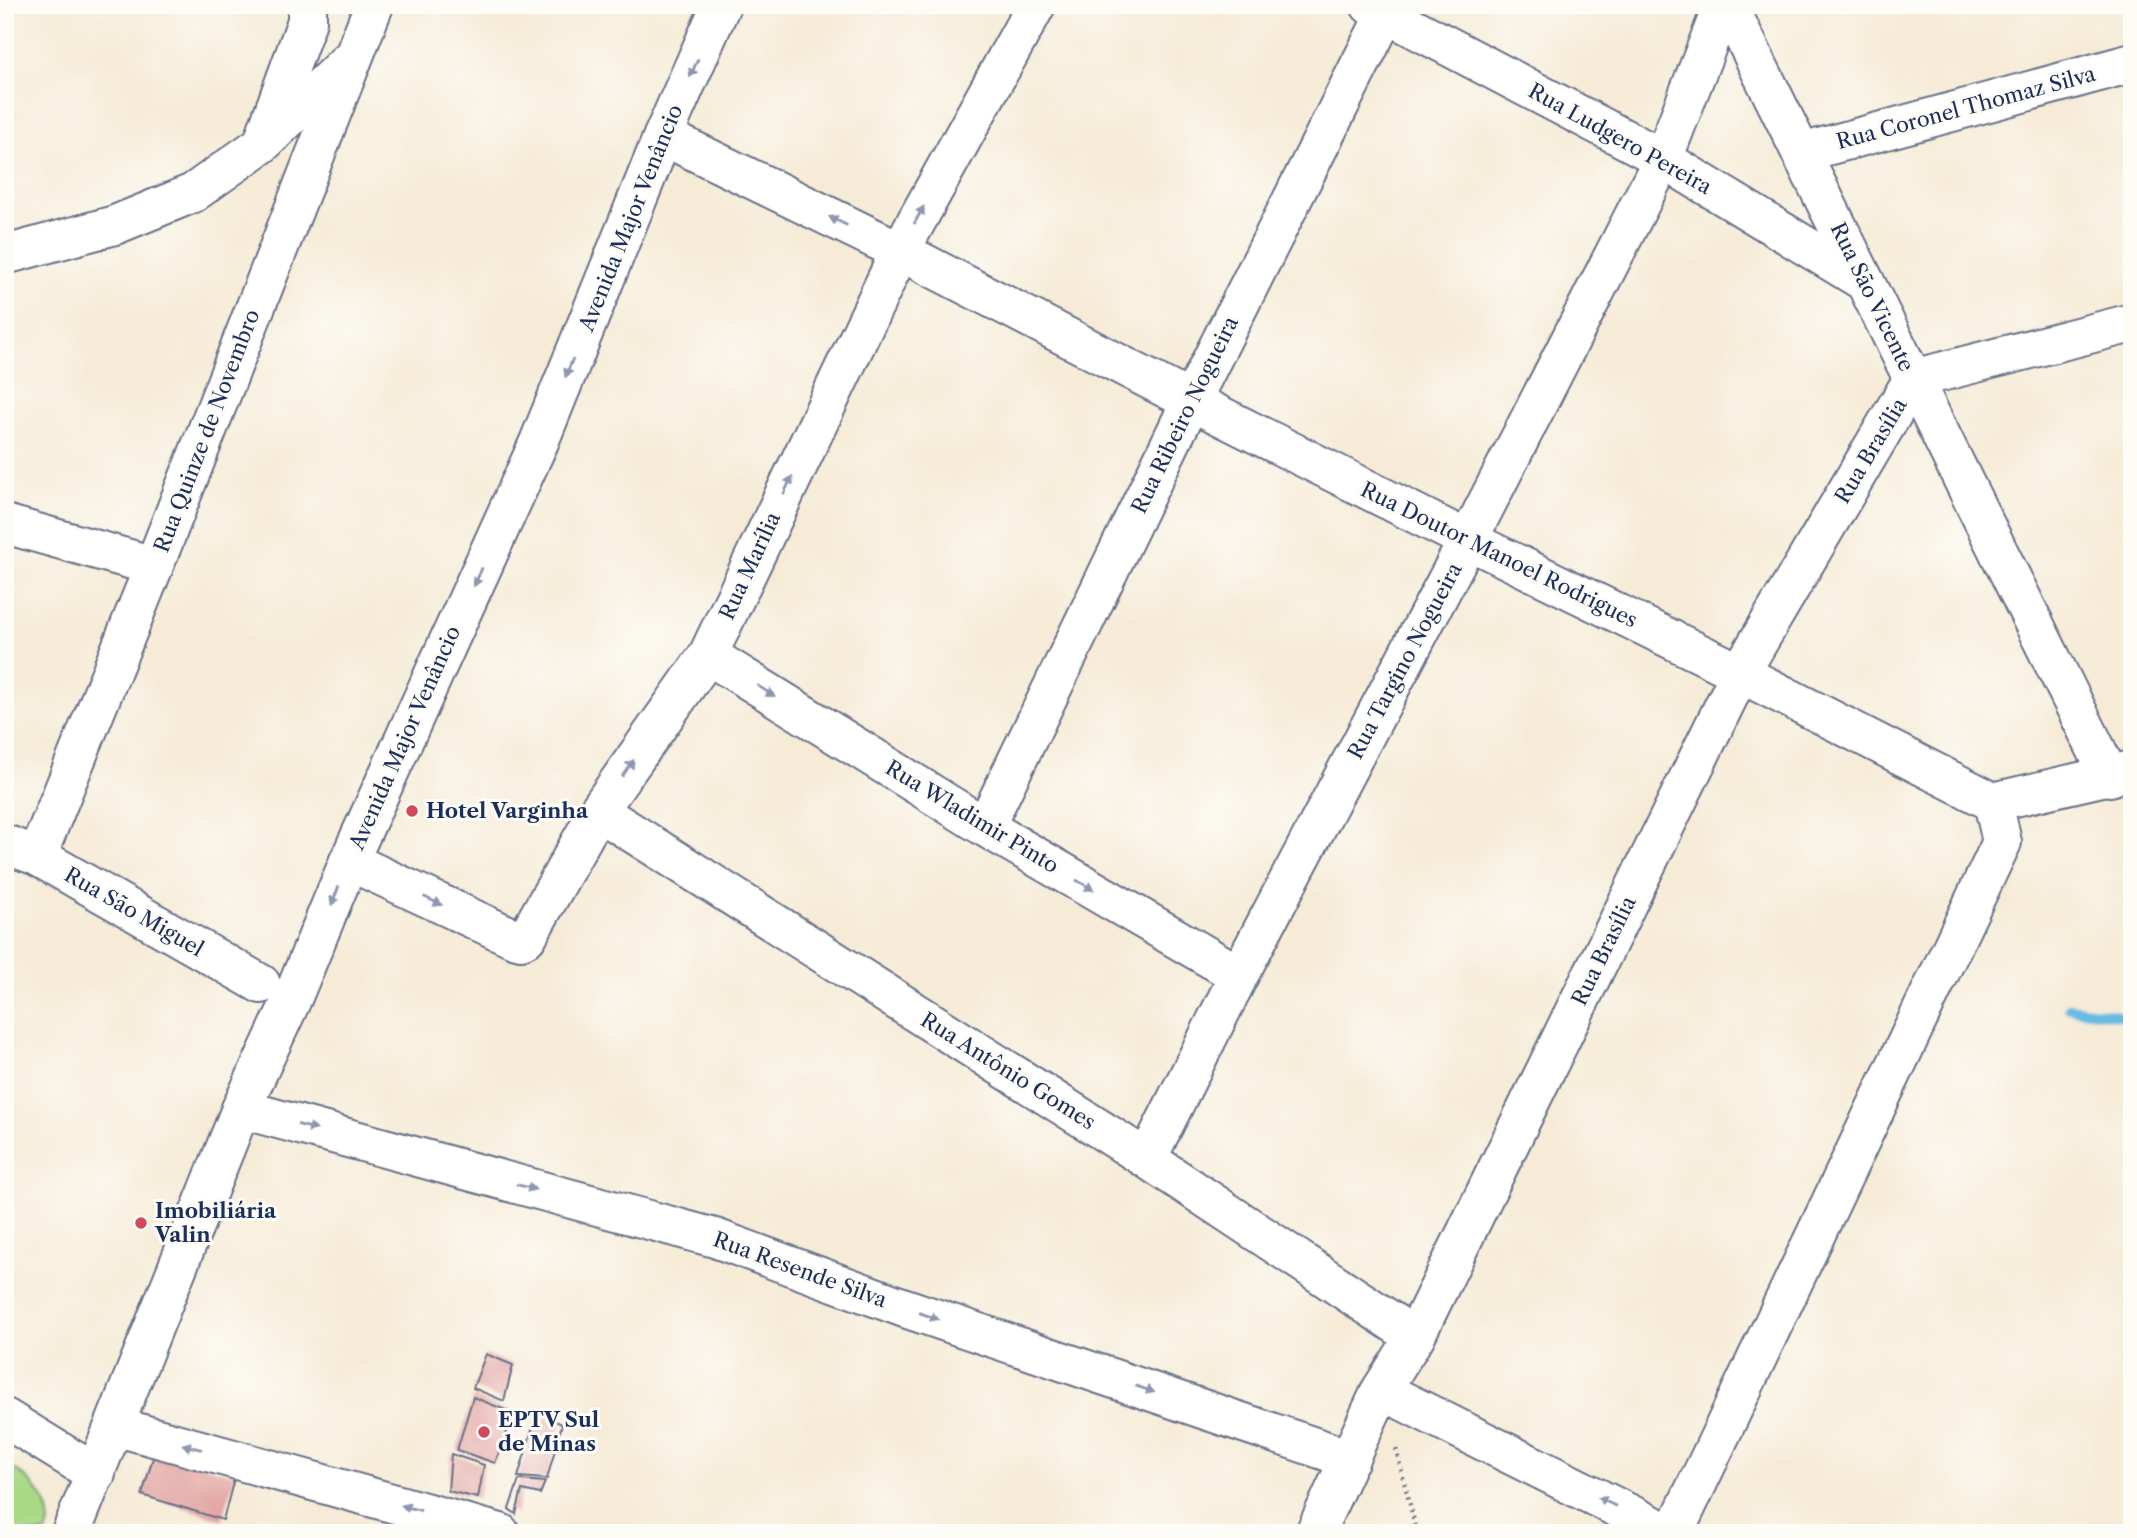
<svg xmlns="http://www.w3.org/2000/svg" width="2137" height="1538" font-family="'Libre Caslon Text',serif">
	<rect width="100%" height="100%" fill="#fdfcf7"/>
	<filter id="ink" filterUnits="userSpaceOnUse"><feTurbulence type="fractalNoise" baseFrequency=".0143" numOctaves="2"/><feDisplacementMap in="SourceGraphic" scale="14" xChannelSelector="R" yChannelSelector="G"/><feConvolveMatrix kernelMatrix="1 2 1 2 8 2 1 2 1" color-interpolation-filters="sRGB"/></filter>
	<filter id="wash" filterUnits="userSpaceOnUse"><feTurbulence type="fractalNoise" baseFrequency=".00686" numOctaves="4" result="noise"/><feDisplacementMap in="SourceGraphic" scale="28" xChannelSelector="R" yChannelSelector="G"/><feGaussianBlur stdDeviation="1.57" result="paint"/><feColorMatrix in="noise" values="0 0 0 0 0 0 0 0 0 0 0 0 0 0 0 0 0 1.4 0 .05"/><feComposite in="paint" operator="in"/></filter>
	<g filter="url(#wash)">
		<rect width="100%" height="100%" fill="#f6ebd7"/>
		<path fill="#a9d987" stroke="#628472" stroke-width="2" d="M5,1466c19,3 42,32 44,50 1,5 -1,12 -3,17h-41z"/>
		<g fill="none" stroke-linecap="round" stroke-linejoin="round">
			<path stroke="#67bbe3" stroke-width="10" d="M2069,1008l63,9"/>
		</g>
		<g id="blocks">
			<path fill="#e3a7a4" d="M486,1354l27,11 -9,36 -31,-13z
				M473,1397l40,16 -18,50 -38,-13z
				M537,1413l25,11 -15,55 -29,-2z
				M155,1451l80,24 -12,45 -81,-25z
				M451,1454l33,11 -6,33 -30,-7z
				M519,1480l26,2 -5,12 -18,-4 -6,24 -7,-5z"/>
		</g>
	</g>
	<g filter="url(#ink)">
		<use href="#blocks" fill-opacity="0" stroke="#687188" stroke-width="2"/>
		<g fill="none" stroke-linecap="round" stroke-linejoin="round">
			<g stroke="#687188" stroke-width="42">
				<path id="minor" d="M1370,5l293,154 202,123
					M1728,5l382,772
					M265,136l42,-115v-16
					M663,136l237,115 291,150 277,139 272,133 253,129 139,-32
					M1801,153l331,-90
					M5,255l110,-30 78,-32 69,-49 85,-82
					M5,524l149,42
					M708,655l277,172 254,148
					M598,811l549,348 268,178
					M985,827l206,-426 199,-396
					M5,844l32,12 224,128
					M37,856l117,-290 220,-561
					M349,861l165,77 7,2 6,-3 71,-126 110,-156 192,-404 136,-246
					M241,1109l474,129 187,69 448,152
					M1147,1159l92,-184 229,-435 195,-381 60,-154
					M1381,1390l287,143
					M5,1418l91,56
					M1315,1533l66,-143 34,-53 325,-664 173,-294 219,-56
					M1674,1533l328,-691 -9,-40"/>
			</g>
			<g stroke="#687188" stroke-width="42">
				<path id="secondary" d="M114,1426l386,107
					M71,1533l170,-424 51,-110 57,-138 190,-419 124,-306 58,-131"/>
			</g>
			<path stroke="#687188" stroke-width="4.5" stroke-dasharray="2 5" stroke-linecap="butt" d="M1396,1449l21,84"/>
			<use href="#minor" stroke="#fff" stroke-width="38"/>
			<use href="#secondary" stroke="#fff" stroke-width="38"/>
		</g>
		<defs><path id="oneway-solid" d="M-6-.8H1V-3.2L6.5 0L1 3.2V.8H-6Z" transform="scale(1.75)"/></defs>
		<g fill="#8d97ae">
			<use href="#oneway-solid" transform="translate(694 68) rotate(114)"/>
			<use href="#oneway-solid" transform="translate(919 215) rotate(-61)"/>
			<use href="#oneway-solid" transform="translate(838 221) rotate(-154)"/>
			<use href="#oneway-solid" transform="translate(569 368) rotate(112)"/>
			<use href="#oneway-solid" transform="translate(788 485) rotate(-65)"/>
			<use href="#oneway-solid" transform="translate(478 577) rotate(114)"/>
			<use href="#oneway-solid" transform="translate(766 691) rotate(32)"/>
			<use href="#oneway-solid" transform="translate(628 768) rotate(-55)"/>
			<use href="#oneway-solid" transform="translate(1085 885) rotate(30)"/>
			<use href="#oneway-solid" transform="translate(335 896) rotate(112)"/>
			<use href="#oneway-solid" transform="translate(433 901) rotate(25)"/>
			<use href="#oneway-solid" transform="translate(307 1127) rotate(15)"/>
			<use href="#oneway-solid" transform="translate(526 1187) rotate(15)"/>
			<use href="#oneway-solid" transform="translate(929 1316) rotate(19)"/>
			<use href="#oneway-solid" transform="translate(1145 1389) rotate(19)"/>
			<use href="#oneway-solid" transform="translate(192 1447) rotate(-165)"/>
			<use href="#oneway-solid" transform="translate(1607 1502) rotate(-154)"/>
			<use href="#oneway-solid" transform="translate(411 1508) rotate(-165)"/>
		</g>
	</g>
	<g fill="#d1495b" stroke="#fdfcf7" stroke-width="2.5">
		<circle cx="412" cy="811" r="7"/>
		<circle cx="141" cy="1223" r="7"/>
		<circle cx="484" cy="1432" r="7"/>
	</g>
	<g text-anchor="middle" stroke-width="6" stroke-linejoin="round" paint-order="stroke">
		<g font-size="21" fill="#1b2f5e" stroke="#fdfcf7">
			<text transform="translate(1966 108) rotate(-15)" y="7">Rua Coronel Thomaz Silva</text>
			<text transform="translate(1620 139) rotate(29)" y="7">Rua Ludgero Pereira</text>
			<text transform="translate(631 218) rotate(-68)" y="7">Avenida Major Venâncio</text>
			<text transform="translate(1872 297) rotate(64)" y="7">Rua São Vicente</text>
			<text transform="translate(1185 415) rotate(-64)" y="7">Rua Ribeiro Nogueira</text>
			<text transform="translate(207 431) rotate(-69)" y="7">Rua Quinze de Novembro</text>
			<text transform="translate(1871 451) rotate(-59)" y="7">Rua Brasília</text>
			<text transform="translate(1499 555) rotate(26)" y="7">Rua Doutor Manoel Rodrigues</text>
			<text transform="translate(750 566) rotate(-65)" y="7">Rua Marília</text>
			<text transform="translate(1405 661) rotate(-62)" y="7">Rua Targino Nogueira</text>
			<text transform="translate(405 738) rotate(-66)" y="7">Avenida Major Venâncio</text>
			<text transform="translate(972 817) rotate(31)" y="7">Rua Wladimir Pinto</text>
			<text transform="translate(134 912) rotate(30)" y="7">Rua São Miguel</text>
			<text transform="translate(1604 951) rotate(-64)" y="7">Rua Brasília</text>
			<text transform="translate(1008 1071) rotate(32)" y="7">Rua Antônio Gomes</text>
			<text transform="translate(800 1270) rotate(20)" y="7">Rua Resende Silva</text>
		</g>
		<g font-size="21" font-weight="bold" fill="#1b2f5e" stroke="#fdfcf7" text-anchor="start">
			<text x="426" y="818">Hotel Varginha</text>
			<text x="155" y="1218">Imobiliária<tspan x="155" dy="24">Valin</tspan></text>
			<text x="498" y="1427">EPTV Sul<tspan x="498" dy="24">de Minas</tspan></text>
		</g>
	</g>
	<rect width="2137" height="1538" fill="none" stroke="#fdfcf7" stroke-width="28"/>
</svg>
